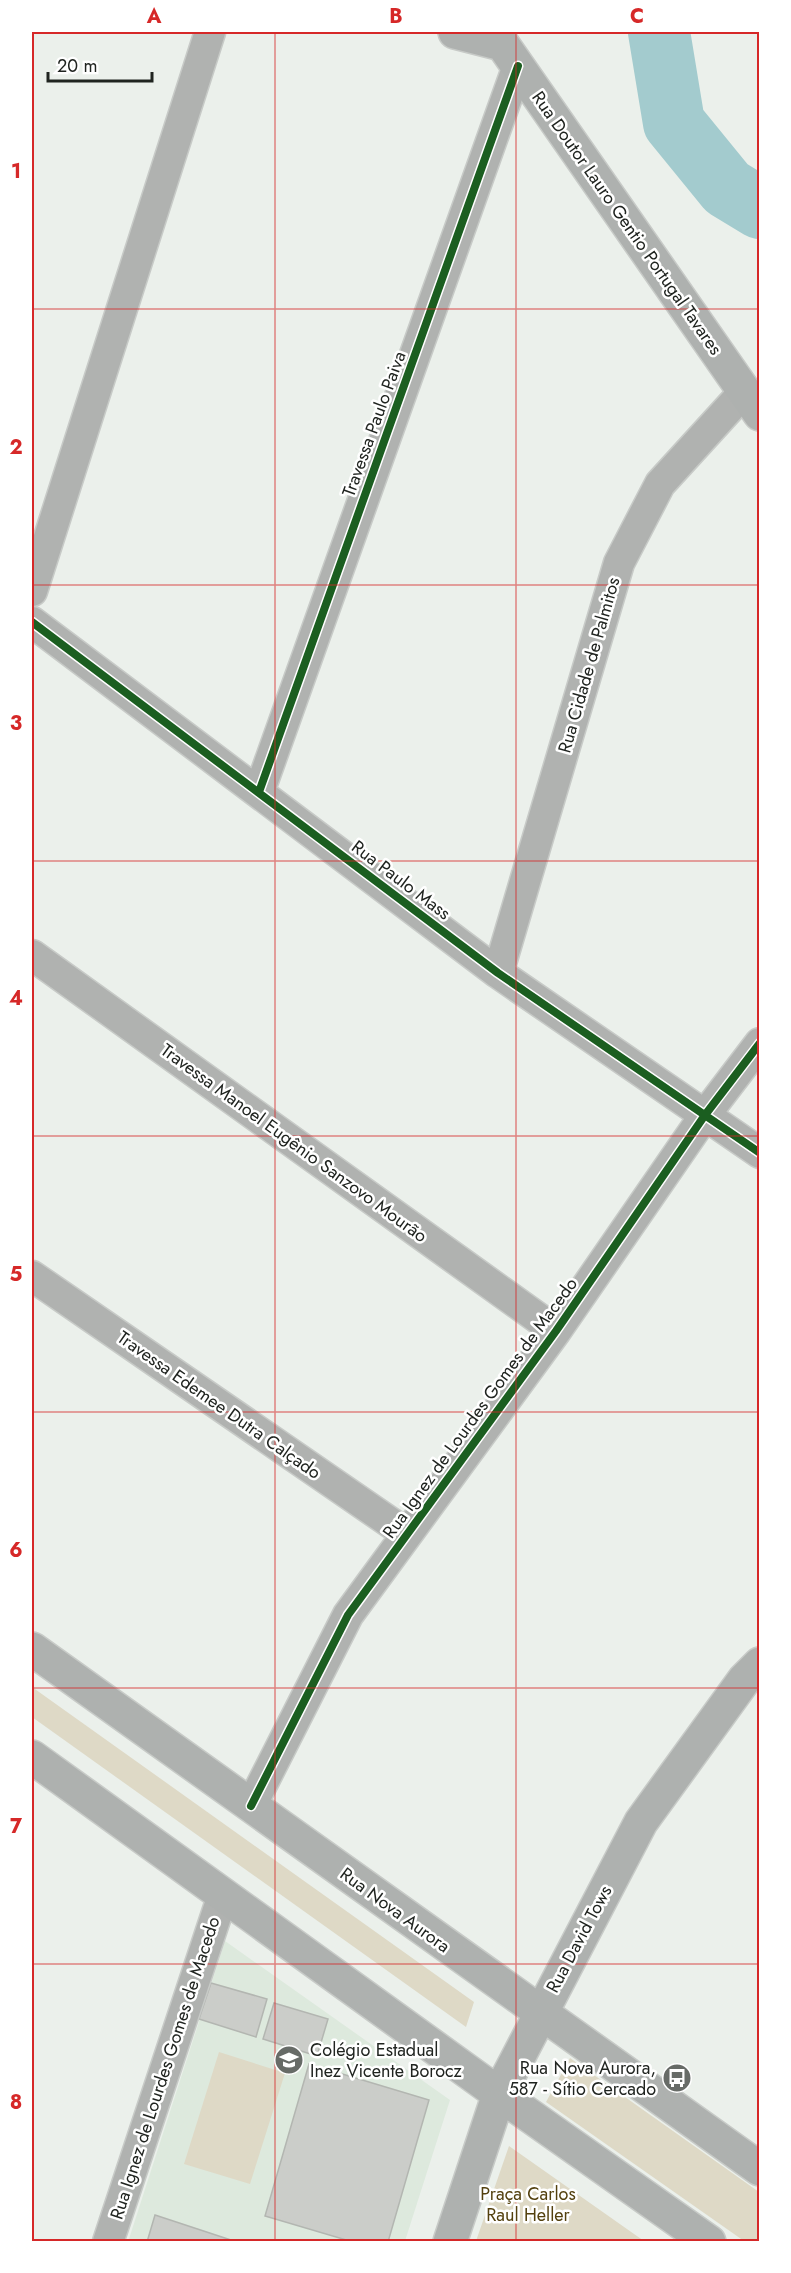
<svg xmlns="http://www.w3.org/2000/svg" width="791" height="2273" font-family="Jost,sans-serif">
	<rect width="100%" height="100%" fill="#ebf0eb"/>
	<path fill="#dde9dd" d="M225,1941l225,159 -45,141 -277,1z"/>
	<path fill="#ded9c6" d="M32,1687l442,315 -8,25 -434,-310z
		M219,2052l66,21 -35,111 -66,-20z
		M570,2058l189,134v49h-15l-198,-139z
		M509,2146l135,95h-168z"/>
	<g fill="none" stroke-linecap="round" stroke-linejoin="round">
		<path stroke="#a3cbce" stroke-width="62" d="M659,32l15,91 53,65 33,20"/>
	</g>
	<path fill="#cbcdc9" stroke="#b3b6b1" stroke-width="1.5" d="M211,1983l56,16 -11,38 -57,-18z
		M274,2003l54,16 -11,37 -54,-17z
		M309,2064l120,36 -41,142h-35l-88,-26z
		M155,2215l82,27h-90z"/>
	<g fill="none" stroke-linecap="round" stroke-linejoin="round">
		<g stroke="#c7cac7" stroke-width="33">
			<path id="street" d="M32,591l178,-559
				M32,622l466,351 262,180
				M259,792l259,-726
				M32,955l524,376
				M498,973l121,-410 41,-79 84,-92
				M32,1276l375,258
				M251,1806l97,-191 208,-284 149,-216 55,-72
				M108,2242l115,-347"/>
		</g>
		<g stroke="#c7cac7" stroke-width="36">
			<path id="secondary" d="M455,32l47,12
				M494,32l266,382
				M32,1649l728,520
				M32,1757l467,337 210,148
				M450,2242l49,-148 142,-272 103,-142 16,-16"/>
		</g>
		<use href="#street" stroke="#b0b2b0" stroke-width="30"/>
		<use href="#secondary" stroke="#aeb1af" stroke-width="33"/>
		<g stroke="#fff" stroke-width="11">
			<path id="cycleway" d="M32,622l466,351 262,180
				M259,792l259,-726
				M251,1806l97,-191 208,-284 149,-216 55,-72"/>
		</g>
		<use href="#cycleway" stroke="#1b5e20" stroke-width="8"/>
	</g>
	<path fill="none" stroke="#d62828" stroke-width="1.5" stroke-opacity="0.55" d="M275,32v2210M516,32v2210M32,309h728M32,585h728M32,861h728M32,1136h728M32,1412h728M32,1688h728M32,1964h728"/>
	<defs>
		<g id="school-disc" transform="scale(1.5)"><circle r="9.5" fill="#676b67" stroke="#fff"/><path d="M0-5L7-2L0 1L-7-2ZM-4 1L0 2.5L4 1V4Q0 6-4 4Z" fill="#fff"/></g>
		<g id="bus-disc" transform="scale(1.5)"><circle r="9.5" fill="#676b67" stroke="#fff"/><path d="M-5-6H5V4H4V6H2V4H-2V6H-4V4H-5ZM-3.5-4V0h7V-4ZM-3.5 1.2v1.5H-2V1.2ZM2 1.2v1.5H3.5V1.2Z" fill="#fff"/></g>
	</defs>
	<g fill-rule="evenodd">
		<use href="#school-disc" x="289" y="2060"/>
		<use href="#bus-disc" x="677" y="2078"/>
	</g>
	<g text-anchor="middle" stroke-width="5" stroke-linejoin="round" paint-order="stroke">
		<g font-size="18" fill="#202420" stroke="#fff">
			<text transform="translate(627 223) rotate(55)" y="6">Rua Doutor Lauro Gentio Portugal Tavares</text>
			<text transform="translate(374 424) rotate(-70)" y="6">Travessa Paulo Paiva</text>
			<text transform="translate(589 665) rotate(-74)" y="6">Rua Cidade de Palmitos</text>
			<text transform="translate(401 880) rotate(37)" y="6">Rua Paulo Mass</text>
			<text transform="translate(294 1143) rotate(36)" y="6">Travessa Manoel Eugênio Sanzovo Mourão</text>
			<text transform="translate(219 1405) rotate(35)" y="6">Travessa Edemee Dutra Calçado</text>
			<text transform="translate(480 1408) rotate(-54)" y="6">Rua Ignez de Lourdes Gomes de Macedo</text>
			<text transform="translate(395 1910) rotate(36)" y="6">Rua Nova Aurora</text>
			<text transform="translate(579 1939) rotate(-62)" y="6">Rua David Tows</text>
			<text transform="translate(165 2068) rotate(-72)" y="6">Rua Ignez de Lourdes Gomes de Macedo</text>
		</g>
		<g font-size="18" fill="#202420" stroke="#fff" text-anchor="start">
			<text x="310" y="2056">Colégio Estadual<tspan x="310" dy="21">Inez Vicente Borocz</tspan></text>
			<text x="656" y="2074" text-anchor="end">Rua Nova Aurora,<tspan x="656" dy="21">587 - Sítio Cercado</tspan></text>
		</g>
		<g font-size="18" fill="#53400e" stroke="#fff">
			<text x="528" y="2200">Praça Carlos<tspan x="528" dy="21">Raul Heller</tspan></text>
		</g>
	</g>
	<rect width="791" height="2273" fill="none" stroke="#ffffff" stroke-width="66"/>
	<path d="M48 72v9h104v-9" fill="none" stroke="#202420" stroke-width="3"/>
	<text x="57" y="72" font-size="18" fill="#202420" stroke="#ffffff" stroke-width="4.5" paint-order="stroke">20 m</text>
	<rect x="33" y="33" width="725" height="2207" fill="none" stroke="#d62828" stroke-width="2"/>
	<g font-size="20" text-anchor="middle" font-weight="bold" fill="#d62828">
		<text x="154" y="23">A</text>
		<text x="396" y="23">B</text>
		<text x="637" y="23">C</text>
		<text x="16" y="178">1</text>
		<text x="16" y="454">2</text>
		<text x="16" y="730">3</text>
		<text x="16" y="1005">4</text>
		<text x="16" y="1281">5</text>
		<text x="16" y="1557">6</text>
		<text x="16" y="1833">7</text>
		<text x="16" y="2109">8</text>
	</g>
</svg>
